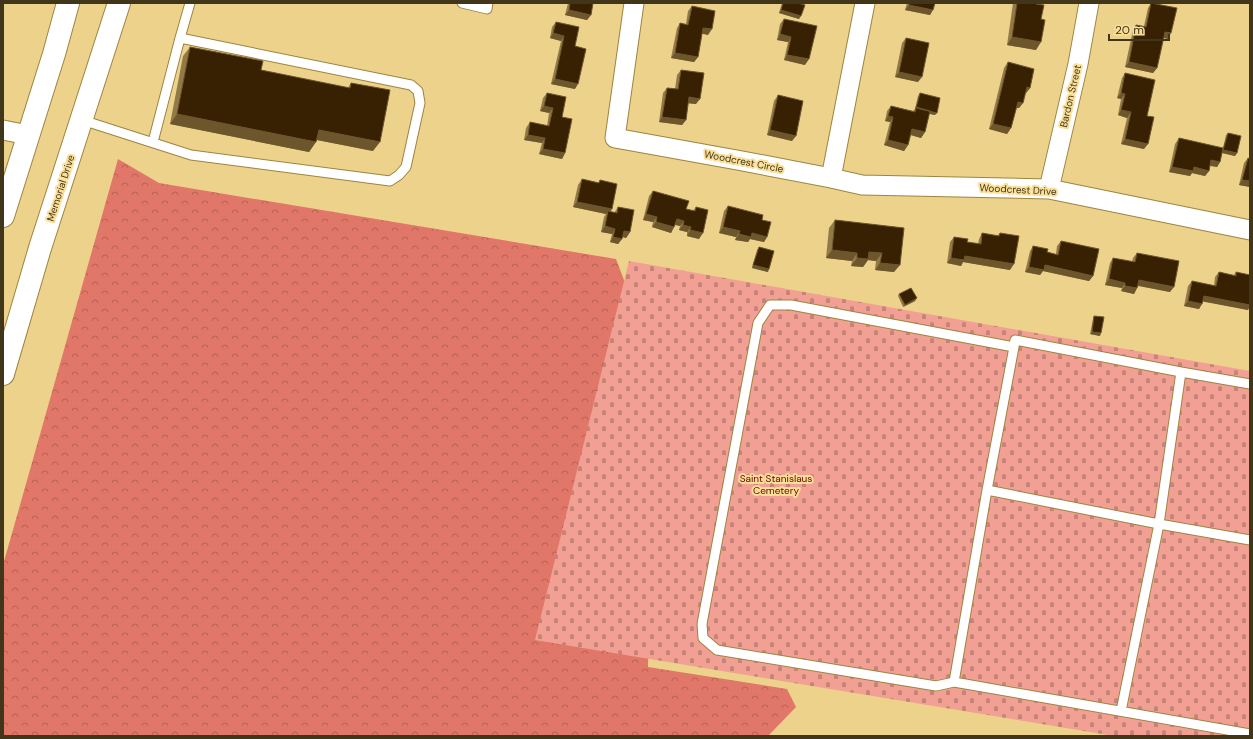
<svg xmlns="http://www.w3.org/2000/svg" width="1253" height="739" font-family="'DM Sans',sans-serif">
	<defs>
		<pattern id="forest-crowns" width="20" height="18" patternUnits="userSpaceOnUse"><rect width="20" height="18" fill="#e07768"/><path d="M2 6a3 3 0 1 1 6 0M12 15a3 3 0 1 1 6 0" fill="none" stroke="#b76255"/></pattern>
		<pattern id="cemetery-stones" width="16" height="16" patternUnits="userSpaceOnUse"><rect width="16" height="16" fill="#f2a093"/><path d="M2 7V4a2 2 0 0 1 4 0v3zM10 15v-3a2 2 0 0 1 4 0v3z" fill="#c68377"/></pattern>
	</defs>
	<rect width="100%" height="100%" fill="#edd28c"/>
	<path fill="url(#forest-crowns)" d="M118,159l41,24 457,76 28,74 5,284 -1,50 139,22 9,18 -28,29h-765v-171z"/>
	<path fill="url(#cemetery-stones)" d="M629,261l621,110v365h-136l-579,-96z"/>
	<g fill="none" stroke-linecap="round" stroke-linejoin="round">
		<g stroke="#9e8440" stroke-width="11">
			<path id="service" d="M462,3l25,6 1,-6
				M180,38l10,-35
				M82,120l109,35 199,26 9,-6 7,-8 14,-64 -2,-12 -7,-6 -231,-47 -27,104
				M1181,372l69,12
				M987,490l27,-143 1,-7 166,32 -22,152 91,16
				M954,682l-18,4 -219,-36 -14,-12 -1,-14 56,-301 12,-18h21l223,42
				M1121,711l38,-187 -172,-34 -33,192 296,52"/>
		</g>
		<g stroke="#9e8440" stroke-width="21">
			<path id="minor" d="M634,3l-19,135 122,22 94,18 34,-175
				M3,130l25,5
				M831,178l31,7 187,4 201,41
				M1049,189l29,-125 11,-61"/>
		</g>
		<g stroke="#9e8440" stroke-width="24">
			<path id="primary" d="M3,216l51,-162 14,-51
				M3,374l37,-126 79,-245"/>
		</g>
		<use href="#service" stroke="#fff" stroke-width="9"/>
		<use href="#minor" stroke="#fff" stroke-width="19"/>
		<use href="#primary" stroke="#fff" stroke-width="22"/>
	</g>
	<path fill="#927a48" d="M568,3h25l-2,12 -4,5 -22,-5z
		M782,3h16l1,16 -20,-6z
		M907,3h28l-5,12 -25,-5z
		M1013,3h23l5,16 -5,31 -29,-5z
		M1151,3l17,36 -5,-1 -6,30 -4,5 -28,-6 8,-37 3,-5 8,1 4,-18z
		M692,6l16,29 -6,-2 -4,24 -4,5 -23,-4 6,-30 3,-5 6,1 2,-13z
		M784,19l21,46 -21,-5 4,-18 -11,-2 3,-16z
		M556,22l19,24v43l-24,-5 10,-43 -11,-3 2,-11z
		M906,38l12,44 -23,-5 7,-34z
		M190,47l71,23 87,18 3,-5 22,68 -56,-11 -8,12 -139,-28 13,-68z
		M1008,62l22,26 -4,5h-1l-2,10 -4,5h-3l-5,20 -4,6 -18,-5 15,-61z
		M681,70l15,34 -8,-1 -2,17 -4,5 -23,-3 4,-29 4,-5 8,1 2,-14z
		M1125,73l22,43 -3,33 -23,-5 6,-26 -9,-3 3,-16 -4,-1 5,-20z
		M547,93l15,24 3,36 -3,6 -23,-5 3,-11 -18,-3 2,-12 4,-6 17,4 2,-13 -9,-2 3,-13z
		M920,93l15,22 -6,-1 -4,18 -4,6 -11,-3 -2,10 -4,6 -20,-6 6,-23 -5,-1 2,-10 4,-5 22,5 2,-2 3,-13z
		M778,95l14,46 -25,-6 7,-34z
		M1228,133l9,20 -2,3 -13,-3 -2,9 -3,5 -7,-1 -1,5 -4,5 -13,-3 -2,3 -21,-4 6,-28 4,-6 44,10 3,-13z
		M1248,158l2,1v28l-11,-2 5,-22z
		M582,179l16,4 2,-3 12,29 -2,3 4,1 4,-6 12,25 -4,6 -4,-1v2l-4,5 -8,-2 2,-8 -11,-2 3,-15 2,-3 -33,-7 5,-22z
		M653,191l33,18 7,2 3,-4 3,32 -12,-3v-4l-8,-2 1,-4 -5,-1 -4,8 -19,-6 1,-5 -10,-2 6,-24z
		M728,206l34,14 5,17 -3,5 -14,-3 -2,3 -13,-2 1,-3 -17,-4 5,-22z
		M835,220l69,8 -10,44 -19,-2 1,-9 -8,-1 -5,7 -12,-1 1,-5 -26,-3 3,-30z
		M982,233l15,3 3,-3 10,37 -47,-8 -2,4 -14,-3 3,-21 4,-5 13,5 11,2 1,-5z
		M1061,241l32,35 -4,5 -46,-10 -3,4 -15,-3 5,-21 3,-5 14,6 9,2 1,-8z
		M759,247l9,25 -16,-4 5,-18z
		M1137,253l33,39 -32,-6 -4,8 -13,-3 1,-3 -17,-3 5,-22 3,-5 19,4 1,-4z
		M1219,272l15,3 2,-3 12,38 -45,-9 -4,8 -15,-3 4,-20 4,-5 22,5 1,-9z
		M899,294l16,7 -12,6 -5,-11z
		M1094,316l6,20 -10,-2 3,-15z"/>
	<path fill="#6e562c" d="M909,5l24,5 -3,5 -25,-5z
		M569,10l22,5 -4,5 -22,-5z
		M781,10l20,6 -2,3 -20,-6z
		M703,28l9,1 -4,6 -9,-2z
		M1165,32l6,1 -3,6 -7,-2z
		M553,33l11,3 -3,5 -11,-3z
		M780,34l11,3 -3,5 -11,-2z
		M1012,37l29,5 -5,8 -29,-5z
		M675,53l23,4 -4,5 -23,-4z
		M787,55l22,4 -4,6 -21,-5z
		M1129,62l28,6 -4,5 -28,-6z
		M899,72l23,5 -4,5 -23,-5z
		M555,79l23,5 -3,5 -24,-5z
		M1027,87l3,1 -4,5h-3z
		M1121,93l4,1 -4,5 -4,-1z
		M689,97l11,2 -4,5 -10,-1z
		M1018,102l5,1 -4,5 -5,-1z
		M544,106l9,2 -4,5 -9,-2z
		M916,108l21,5 -2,2 -20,-5z
		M1121,110l10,2 -4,6 -9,-3z
		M177,114l139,28 -7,10 -139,-28z
		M888,116l5,1 -3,5 -5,-1z
		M662,117l24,3 -4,5 -23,-3z
		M993,124l18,4 -4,6 -18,-5z
		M912,129l13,3 -4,6 -13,-4z
		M319,130l61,12 -7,9 -61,-12z
		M770,130l26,6 -4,5 -25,-6z
		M528,135l17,3 -3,5 -18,-3z
		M1125,139l23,5 -4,5 -23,-5z
		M888,140l20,5 -4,6 -20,-6z
		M543,149l22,4 -3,6 -23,-5z
		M1223,150l14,3 -2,3 -13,-3z
		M1211,160l9,2 -3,5 -9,-2z
		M1172,167h22l15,4 -4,5 -13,-3 -2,3 -21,-4z
		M1242,180l8,1v6l-11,-2z
		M577,202l35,7 -4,5v-3l-2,3 -33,-7z
		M646,214l11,3 -4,5 -10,-2z
		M677,219l7,2 -4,5 -7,-2z
		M656,222l18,5 -3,6 -19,-6z
		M683,225l8,2 -4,5 -8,-2z
		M605,226l10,3 -3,5 -11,-2z
		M723,227l17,4 -4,6 -17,-4z
		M690,230l13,3 -4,6 -12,-3z
		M624,231l6,1 -4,6 -6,-2z
		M752,233l15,4 -3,5 -14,-3 -2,3 -13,-2 4,-6z
		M613,237l9,2 -4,5 -8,-2z
		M832,250l25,3 -5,8 -26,-3z
		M869,252l13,1 -6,8 -8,-1 -5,7 -12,-1 6,-8z
		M965,256l49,8 -4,6 -47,-8 -2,4 -14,-3 4,-5z
		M880,263l20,2 -6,7 -19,-2z
		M753,265l16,4 -1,3 -16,-4z
		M1045,265l48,11 -4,5 -46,-10 -3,4 -15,-3 4,-5z
		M1109,279l16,4 -3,5 -17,-3z
		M1139,280l35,7 -4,5 -35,-7z
		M1125,286l12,2 -3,6 -13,-3z
		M1204,296l46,9v2l-2,3 -48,-9z
		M917,298l-2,3 -12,6 2,-2z
		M1188,301l14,3 -3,5 -15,-3z
		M1092,332l9,1 -1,3 -10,-2z"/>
	<path fill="#382103" stroke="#6e562c" d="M570,3h23l-2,12 -22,-5z
		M783,3h15l7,2 -4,11 -20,-6z
		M909,3h26l-2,7 -24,-5z
		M1017,3h19v1l8,1 -3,14 4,1 -4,22 -29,-5z
		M1151,3l26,5 -6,25 -6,-1 -8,36 -28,-6 7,-37 10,2z
		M692,6l23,5 -3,18 -9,-1 -5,29 -23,-4 5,-30 8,2z
		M784,19l33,7 -8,33 -22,-4 4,-18 -11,-3z
		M556,22l23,5 -4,19 11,3 -8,35 -23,-5 9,-43 -11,-3z
		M906,38l23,5 -7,34 -23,-5z
		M190,47l73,14 -2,9 89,18 1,-5 39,7 -10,52 -61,-12 -3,12 -139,-28z
		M1008,62l26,7 -4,19 -3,-1 -4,16 -5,-1 -7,26 -18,-4z
		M681,70l23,3 -4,26 -11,-2 -3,23 -24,-3 5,-29 11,1z
		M1125,73l30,7 -8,36 7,1 -6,27 -23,-5 6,-27 -10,-2 4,-16 -4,-1z
		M547,93l19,4 -4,20 10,2 -7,34 -22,-4 2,-11 -17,-3 2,-13 19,4 4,-18 -9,-2z
		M920,93l20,5 -3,15 -21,-5z
		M778,95l25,6 -7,35 -26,-6z
		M891,106l24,6 1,-5 14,4 -5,21 -13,-3 -4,16 -20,-5 5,-23 -5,-1z
		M1228,133l13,3 -4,17 -14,-3z
		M1179,138l44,10 -3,14 -9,-2 -2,11 -15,-4 -1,4 -21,-4z
		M1248,158l2,1v22l-8,-1z
		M582,179l17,4 1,-3 17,4 -5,25 -35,-7z
		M653,191l36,10 -3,8 9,2 1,-4 12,3 -5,23 -13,-3 1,-3 -8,-2 1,-4 -7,-2 -3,8 -18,-5 1,-5 -11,-3z
		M728,206l35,9 -1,5 9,2 -4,15 -15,-4 -1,4 -12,-3 1,-3 -17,-4z
		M618,207l16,3 -4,22 -6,-1 -2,8 -9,-2 2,-8 -10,-3 3,-15 9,2z
		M835,220l69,8 -4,37 -20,-2 2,-10 -13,-1 -1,7 -11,-1v-5l-25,-3z
		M982,233l17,3 1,-3 19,3 -5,28 -49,-8 -1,4 -13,-2 3,-21 14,2 -1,3 14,2z
		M1061,241l38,8 -6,27 -48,-11 -1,5 -15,-3 4,-21 15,3 -1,3 11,3z
		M759,247l15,4 -5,18 -16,-4z
		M1137,253l42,8 -5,26 -35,-7 -2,8 -12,-2v-3l-16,-4 4,-21 22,4z
		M1219,272l17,4v-4l14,3v30l-46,-9 -2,8 -14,-3 4,-20 24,5z
		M911,288l6,10 -12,7 -6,-11z
		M1094,316l10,1 -3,16 -9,-1z"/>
	<g text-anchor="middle" stroke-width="4" stroke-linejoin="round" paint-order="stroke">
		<g font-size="10" fill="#41361a" stroke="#fadf99">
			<text transform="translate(1070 96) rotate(-77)" y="4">Bardon Street</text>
			<text transform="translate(744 161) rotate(11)" y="4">Woodcrest Circle</text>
			<text transform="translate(60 188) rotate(-72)" y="4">Memorial Drive</text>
			<text transform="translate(1018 189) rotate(3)" y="4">Woodcrest Drive</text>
		</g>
		<g font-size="10" fill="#680302" stroke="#fadf99">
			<text x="776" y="482">Saint Stanislaus<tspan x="776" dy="12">Cemetery</tspan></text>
		</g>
	</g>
	<rect width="1253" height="739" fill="none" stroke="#41361a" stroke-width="8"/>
	<path d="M1109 34v6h60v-6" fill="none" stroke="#41361a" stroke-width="2"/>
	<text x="1115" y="34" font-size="12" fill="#41361a" stroke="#fadf99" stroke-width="3" paint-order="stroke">20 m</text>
</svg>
